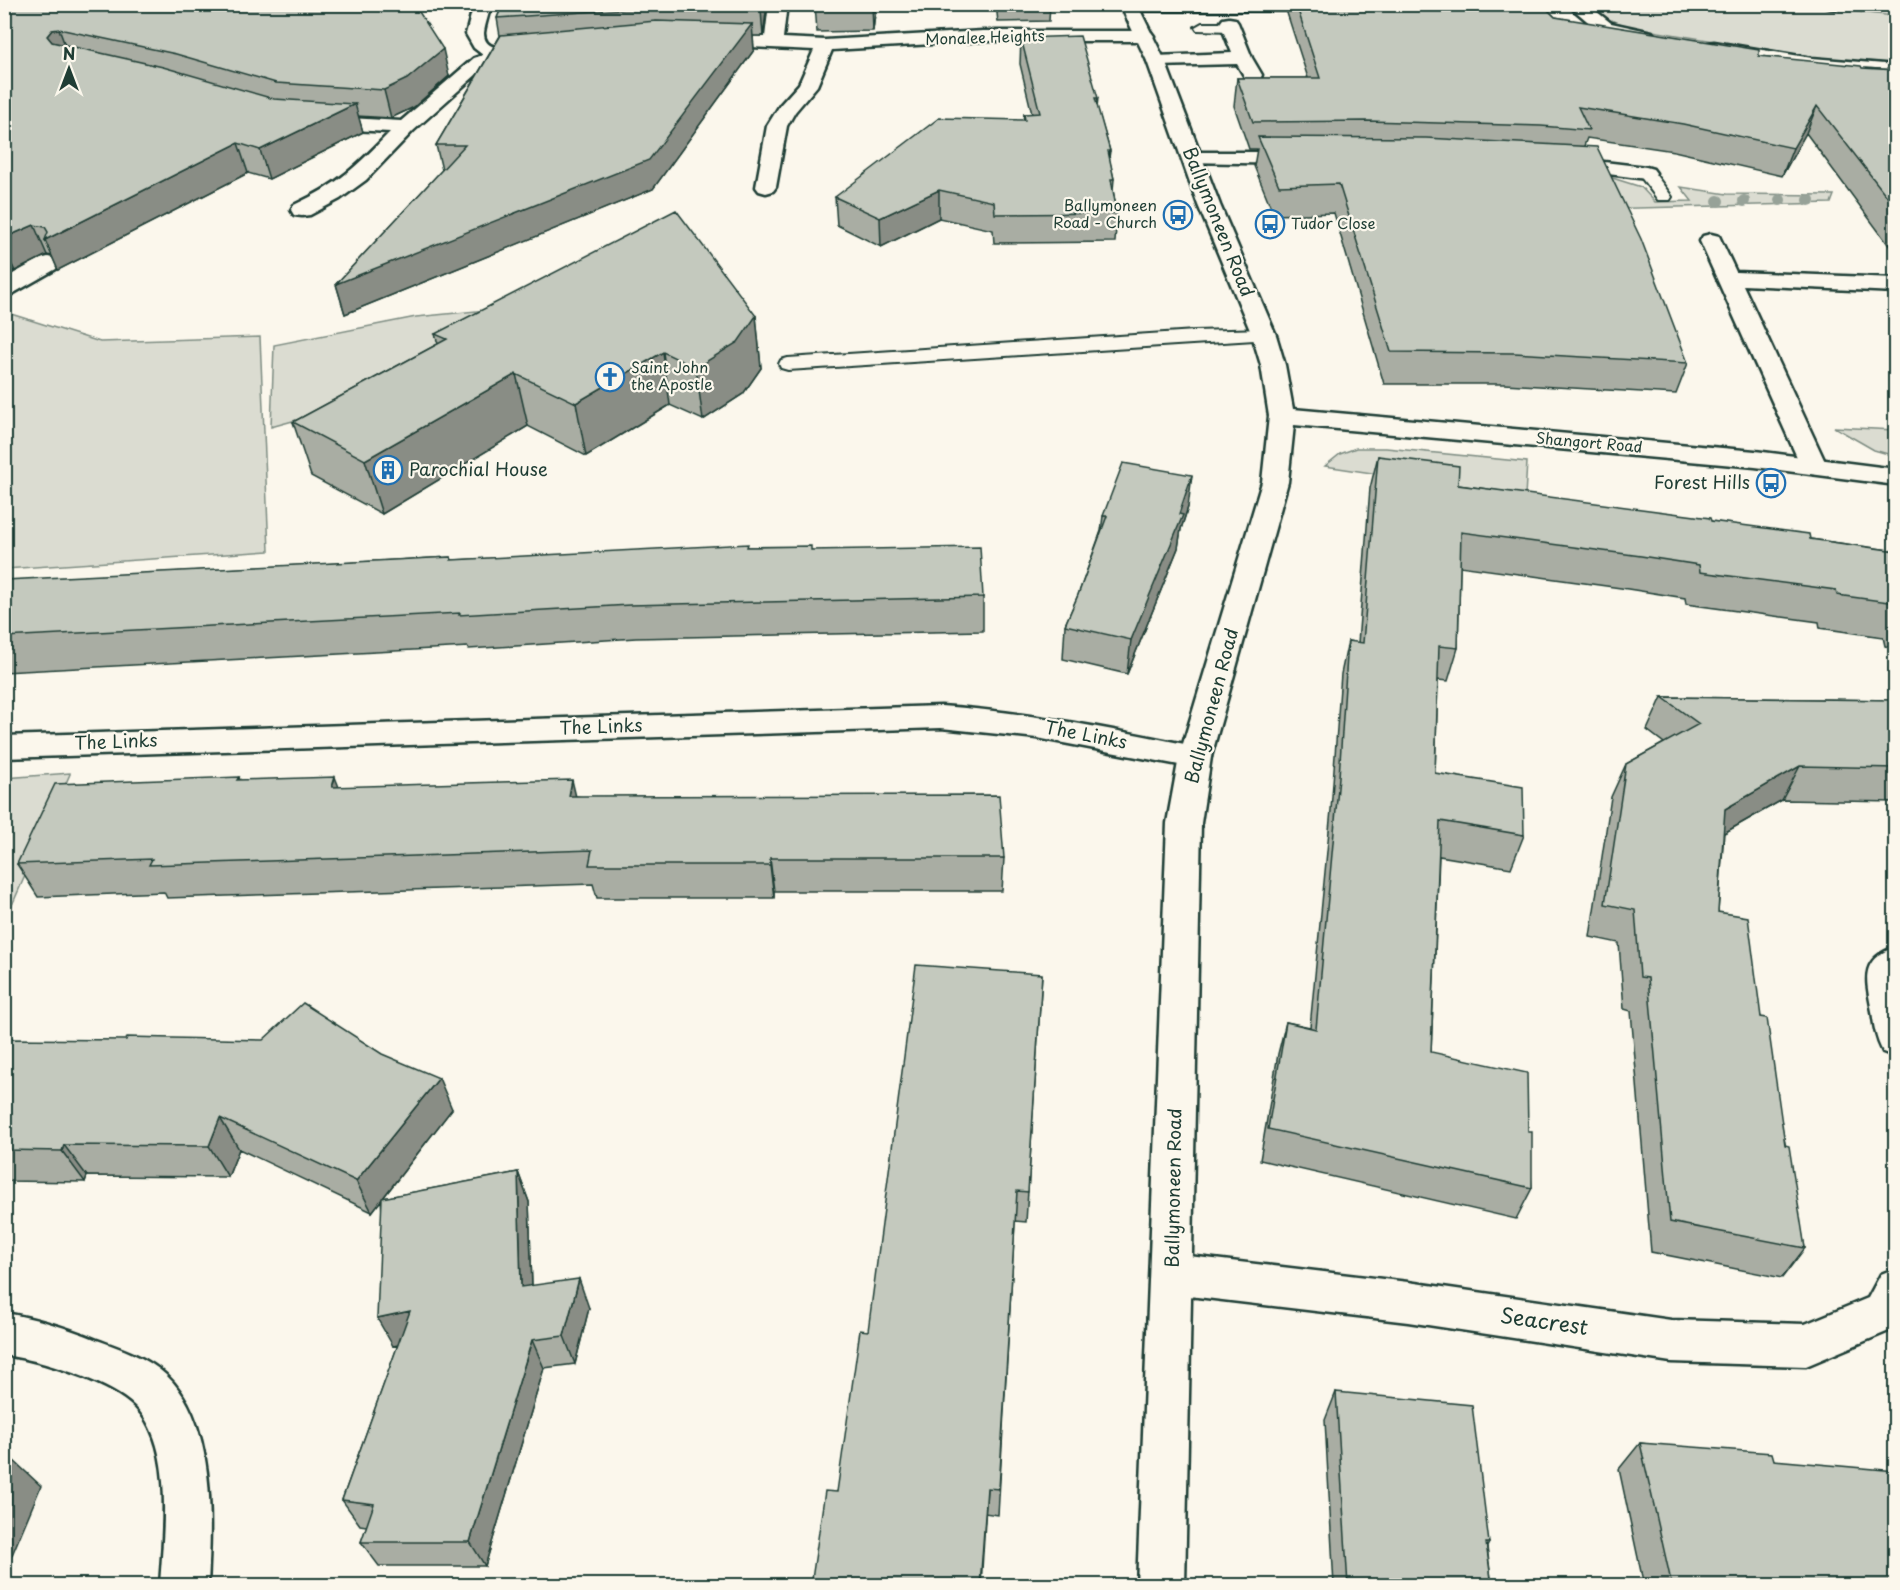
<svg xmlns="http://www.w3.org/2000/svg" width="1900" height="1590" font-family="'Playpen Sans',sans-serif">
	<rect width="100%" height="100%" fill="#fbf7ec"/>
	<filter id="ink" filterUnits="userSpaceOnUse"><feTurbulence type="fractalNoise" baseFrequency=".0167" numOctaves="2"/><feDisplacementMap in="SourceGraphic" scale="12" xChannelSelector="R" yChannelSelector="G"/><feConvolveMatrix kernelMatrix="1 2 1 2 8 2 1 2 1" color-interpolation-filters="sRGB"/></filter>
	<g filter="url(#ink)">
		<path fill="#dbdcd1" stroke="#7d8c82" stroke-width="1.5" d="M1823,4l6,5 66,7v34l-3,3 2,8 -1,3 -42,-1 -211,-34c-20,-5 -37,-9 -52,-24z
			M1606,176l35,11 14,15 37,-1 -11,-14 46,7 107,1 -3,8 -233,6z
			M579,301l-225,103 -83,23 3,-82 142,-28z
			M11,314l89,28 160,-5 9,214 -264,18 -1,-253z
			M1834,427l61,3v26l-21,-6z
			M1356,448h30l141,14 -2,34 -200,-30 15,-12z
			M70,773v1l-65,147v-143z"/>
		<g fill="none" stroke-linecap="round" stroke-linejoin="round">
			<g stroke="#1f3d34" stroke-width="4">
				<path id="lane" d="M1124,4h204l2,3 -7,4h-194l-5,-1 -2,-3z
					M1848,4c-5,6 -19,7 -25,1z
					M1202,23h29l7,4 -7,4 -34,-1 -2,-3z
					M1646,168l6,2 18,24 2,3 -2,3h-12l-18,-24 -2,-3 2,-3z
					M1264,329l6,2 3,4 -3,4 -482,31 -7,-2 -2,-4 2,-4 7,-2 407,-27z"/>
			</g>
			<g stroke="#1f3d34" stroke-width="5">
				<path id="street" d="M474,4h17c-2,10 -6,20 -7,29 0,26 41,9 54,12l3,4 -3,4 -35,7 -17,6 -73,65 -47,49 -26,19 -30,16 -8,1 -8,-1 -3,-5 3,-5c45,-21 62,-38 96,-73l-75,-4 -7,-2 -3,-4 3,-4 7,-2 86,5 73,-63 9,-3 -9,-7 -8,-14z
					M769,4h18l-4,34 42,2 158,-9h162l6,1 3,4 -3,4 -6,1h-162l-151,9 -15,36 -22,26 -8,14 -11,61 -3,4 -7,2 -7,-2 -3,-4 11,-61 13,-21 19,-21 15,-34 -105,-5 -6,-1 -3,-4 3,-4 6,-1 56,2z
					M1567,4h20l24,19 41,9 3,4 -3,4 -6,1 -47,-10z
					M1229,18l6,1 3,4 14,35 10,17 -2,4h-14l-9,-15 -81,2 -6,-1 -3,-4 3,-4 6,-1 76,-3 -12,-30 3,-4z
					M1714,42l98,16 84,7v11l-84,-8 -104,-17 -3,-4 3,-4z
					M1193,152h107l7,2 3,4 -3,4 -7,2 -114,-2 -3,-4 3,-4z
					M1562,157l84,10 7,2 3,4 -3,4 -7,2 -91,-12 -3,-4 3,-4z
					M1711,234l8,2 17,36 160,6v14l-153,-7 84,181 -4,6 -9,2 -9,-2 -4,-6 -101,-225 3,-5z
					M48,257l8,2 3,5 -3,5 -44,25 -8,2v-17l36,-20z
					M941,706c86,6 170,23 254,40l11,3 5,8 -5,8 -11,3 -158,-30 -96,-10 -937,30v-22z
					M1896,947v110l-13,-5c-7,-13 -9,-26 -11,-41 -6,-31 -13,-52 24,-64z
					M1172,1254l236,28 263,38 134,4 63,-26 13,-24 15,-6v60l-90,38 -135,-4 -263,-40 -236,-28 -15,-6 -6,-14 6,-14z
					M4,1313c33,5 63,15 93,27 24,9 50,17 69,35 51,48 45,147 42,211h-48c3,-52 15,-139 -24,-179 -14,-14 -33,-22 -52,-30 -26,-10 -52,-18 -80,-22z"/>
			</g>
			<g stroke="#1f3d34" stroke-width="5">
				<path id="secondary" d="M1120,4h17l28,57 55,144 56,130 9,30 8,44 462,42 141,18v16l-141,-18 -461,-42 -6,57 -77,275 -10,66 -16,763h-48l30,-763 12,-66 83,-275 7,-66 -8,-51 -9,-30 -54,-130 -51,-144z"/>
			</g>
			<use href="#lane" fill="#fbf7ec" fill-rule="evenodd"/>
			<use href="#street" fill="#fbf7ec" fill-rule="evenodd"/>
			<use href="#secondary" fill="#fbf7ec" fill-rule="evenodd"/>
		</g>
		<g fill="#97a298">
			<circle cx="1780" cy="200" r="6"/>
			<circle cx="1809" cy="200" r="6"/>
			<circle cx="1718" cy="201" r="6"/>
			<circle cx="1744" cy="201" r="6"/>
		</g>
		<path fill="#a9ada3" stroke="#1f3d34" stroke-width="1.5" d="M4,4l445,72 -35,31 -23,11 -33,-2 5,16 -94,47 -21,-6 -190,97 -6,-14 -5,-1 -32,16 -11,-4z
			M503,4h264l-4,32h-10l1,14 -101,139 -308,125 -9,-30 106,-114 -6,-25 64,-109 -3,-18z
			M815,4h61l-3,27 -56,1z
			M996,4h54l-1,17 -51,1z
			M1288,4h254l13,13 204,39 103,12 34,2v185l-90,-122 -24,43 -108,-25 -87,-13 -3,8 104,217 -12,31 -171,-10h-121l-50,-171 -60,2 -20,-49 3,-17h-8l-15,-43 3,-28h71l-21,-65z
			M1021,38l77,60 -1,9 13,44 -1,7 5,21 -1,11 4,23 -2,29 -121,1 -1,-13 -54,-12 -58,29 -44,-22 -2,-28 188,-77 1,-6h8l-12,-50z
			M756,316l5,52 -18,26 -40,26 -33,-15 -84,51 -58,-30 -146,88 -71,-38 -18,-54 145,-78 -3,-10z
			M1378,456l80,29 253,36 99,18 86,12v97l-11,-2 -2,-9 -63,-9 -1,-6 -133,-18 -1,-6 -57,-9 -168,-23 -2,82 -10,33 -10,-1 -3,93 89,62 -13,33 -72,-12 -8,196 97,80 4,56 -16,31 -256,-59 18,-106 8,-32 24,5 21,-217 10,-136 7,-33 10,2 12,-155z
			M1188,507l-7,22 -3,19 -51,126 -64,-15 2,-34 13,-30 23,-64 2,-15z
			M748,547l63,3 172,47v34l-347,7 -167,11 -1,-2 -464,25v-91l447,-24 1,3z
			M1896,656v41l-7,-29z
			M1662,697l234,3v102l-114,-2 -58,33 -6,79 43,105 44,231 -23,30 -131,-26 -20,-241 -7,-2 -5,-66 -29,-6 21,-140 15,-33 38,-21 -17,-13z
			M239,777l1,3 99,7 237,9 428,62 -2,33h-228v7h-177l-4,-14 -426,14 -3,-6 -126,5 -21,-33z
			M1042,974l-16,248 -11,-1 -17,294 -161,-23z
			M4,1039l448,70 -69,89 135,-26 11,30 3,84 57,22 -14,56 -31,4 -59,198h-106l-18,-24 6,-16 -7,-1 -18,-25 56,-155 -5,1 -12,-146 -9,12 -133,-63 -11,28 -141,-1 -2,6 -81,-1z
			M1336,1392l153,151 -2,4 5,39h-158l-9,-166z
			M1640,1443l134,17 122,126h-252l-25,-117z"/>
		<path fill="#898d85" stroke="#1f3d34" stroke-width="1.5" d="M762,4h5l-4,32 -2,-26z
			M872,4h4l-3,27z
			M752,24l2,26 -101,139 -308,125 -9,-30z
			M59,29l10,27 -6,1 -16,-21 5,-6z
			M443,49l6,27 -35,31 -23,11 -7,-28z
			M355,104l8,28 -94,47 -9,-29z
			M1817,106l-11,27 -24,43 11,-28z
			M238,143l10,30 -190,97 -13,-30z
			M939,190v28l-58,29 -1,-29z
			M34,225l13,30 -32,16 -11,-22v-11z
			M756,316l5,52 -18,26 -40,26 -7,-52z
			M663,352l7,53 -84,51 -10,-53z
			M516,374l12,52 -146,88 -17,-54z
			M1192,475l-4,32 -7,22 -3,19 -51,126 4,-34z
			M1800,766l-18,34 -74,42 17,-33z
			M335,777l13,33 -16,-23z
			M572,780l8,34 -11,-18z
			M770,858l4,33v7l-4,-33z
			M439,1078l13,31 -80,103 -16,-31z
			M220,1118l19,31 -11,28 -19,-31z
			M64,1145l23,31 -2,6 -23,-31z
			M518,1172l11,30 4,114 -12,-29z
			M579,1279l10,29 -14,56 -11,-28z
			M410,1311l15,29 -32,6 -16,-28z
			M532,1340l12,28 -59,198 -15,-24z
			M12,1459l29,27 -37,88v-97z
			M987,1488l-6,98h-1z"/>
		<path fill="#c4c9be" stroke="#1f3d34" stroke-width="1.5" d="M4,4h410l29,45 -36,30 -23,11 -108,-7 -100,-29 -117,-25 -7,1 -5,6 5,6 111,25 111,32 81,5 -95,46 -22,-7 -193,97 3,-8 -3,-5 -11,-2 -30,13z
			M503,4h259l-1,6 -133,-1 -131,9z
			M815,4h57l-57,1z
			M1296,4h246l13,13 204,33v6l102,10 1,2 34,2v138l-79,-102 -24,42 -110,-24 -105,-17 11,23 -48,-4 -173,-5 -115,1 -16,-44h83z
			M656,21l96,3 -103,136 -313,124 129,-139h-29l65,-110z
			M1080,36l18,62h-3l15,53h-2l6,28h-3l6,34 -122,1 -1,-12 -55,-12 -59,28 -45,-21 104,-79 86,2 -1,-6 16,-1 -19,-75z
			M1258,137l168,1 171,9 44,92 47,124 -174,-10 -123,-1 -52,-168 -60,2z
			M676,210l80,106 -18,26 -42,26 -33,-16 -87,51 -60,-29 -151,86 -72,-38 154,-83 -12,-5z
			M1378,456l81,10 -1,19 252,33 1,3 98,13 1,5 86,12v52l-59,-8 -1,-5 -136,-18 -1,-7 -58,-9 -180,-24 -3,116 -19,-2 -4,127 88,14 1,48 -84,-14 -9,231 96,21 1,59h4v56l-264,-59 18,-107 30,7 23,-252 9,-136 15,2z
			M1123,463l69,12 -13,39 4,1 -52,125 -66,-15 13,-30 29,-79h-4z
			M748,544l-1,3 64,-1v4l169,-3 3,50 -353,8 -171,10 1,-2 -456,24 1,-57 446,-23v3z
			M1662,697l234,3v68l-96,-2 -75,43 -7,103 30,5 13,100 6,1 18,127 4,1 16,102 -135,-26 -22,-244 -8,-1 -5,-67 -30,-6 21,-140 73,-40z
			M239,777l-2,3 98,-3 -3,10 240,-7 -3,16 430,-1 5,63h-234v7h-181l3,-15 -443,15 3,-6 -135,5 38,-80z
			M916,965l126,9 -14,218 -11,-1 -18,298 -12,-1 -7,98h-169l14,-95 12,1 23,-162 8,1z
			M303,1003l79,51 57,24 -83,103 -136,-63 -11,28 -145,-1 -2,6 -58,-1v-111l122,1 1,-3 136,3z
			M518,1172l3,115 58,-8 -15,57 -32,4 -62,202h-109l13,-38 -32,-4 68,-189 -33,7 5,-120z
			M1336,1392l136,13 17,138h-3l6,43h-144z
			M1640,1443l132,10 2,7 122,11v115h-224z
			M4,1459h8l-8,18z
			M689,1579l91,7h-92z"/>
	</g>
	<defs>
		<g id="bus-ring" transform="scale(1.5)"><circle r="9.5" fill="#fbf7ec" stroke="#1f6fb2" stroke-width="1.5"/><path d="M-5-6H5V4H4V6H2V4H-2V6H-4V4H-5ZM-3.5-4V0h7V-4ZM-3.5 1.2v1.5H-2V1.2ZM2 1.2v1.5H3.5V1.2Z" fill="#1f6fb2"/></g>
		<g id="church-ring" transform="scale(1.5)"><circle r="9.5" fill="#fbf7ec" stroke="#1f6fb2" stroke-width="1.5"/><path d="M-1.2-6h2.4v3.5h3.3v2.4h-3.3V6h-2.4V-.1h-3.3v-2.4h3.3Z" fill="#1f6fb2"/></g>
		<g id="building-ring" transform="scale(1.5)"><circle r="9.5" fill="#fbf7ec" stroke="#1f6fb2" stroke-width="1.5"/><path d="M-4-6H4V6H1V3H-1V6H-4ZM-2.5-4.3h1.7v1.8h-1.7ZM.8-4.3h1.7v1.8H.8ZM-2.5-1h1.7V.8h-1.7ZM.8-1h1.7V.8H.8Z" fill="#1f6fb2"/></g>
	</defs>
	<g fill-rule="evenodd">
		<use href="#bus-ring" x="1178" y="215"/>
		<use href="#bus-ring" x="1270" y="224"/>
		<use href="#church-ring" x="610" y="377"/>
		<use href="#building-ring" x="388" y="470"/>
		<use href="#bus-ring" x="1771" y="483"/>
	</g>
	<g text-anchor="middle" stroke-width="4.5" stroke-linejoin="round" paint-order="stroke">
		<g font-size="15" fill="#1f3d34" stroke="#fbf7ec">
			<text transform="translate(985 38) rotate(-2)" y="5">Monalee Heights</text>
			<text transform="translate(1589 443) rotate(5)" y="5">Shangort Road</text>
		</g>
		<g font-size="15" fill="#1f3d34" stroke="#fbf7ec" text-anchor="start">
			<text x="1157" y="211" text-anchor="end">Ballymoneen<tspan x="1157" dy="17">Road - Church</tspan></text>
			<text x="1291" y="229">Tudor Close</text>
			<text x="631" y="373">Saint John<tspan x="631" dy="17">the Apostle</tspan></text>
		</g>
		<g font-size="18" fill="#1f3d34" stroke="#fbf7ec">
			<text transform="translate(1218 222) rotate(68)" y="6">Ballymoneen Road</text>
			<text transform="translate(1212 706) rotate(-75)" y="6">Ballymoneen Road</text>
			<text transform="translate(601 727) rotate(-2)" y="6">The Links</text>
			<text transform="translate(1086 735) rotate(11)" y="6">The Links</text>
			<text transform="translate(116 742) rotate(-2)" y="6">The Links</text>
			<text transform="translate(1174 1188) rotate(-89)" y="6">Ballymoneen Road</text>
		</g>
		<g font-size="18" fill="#1f3d34" stroke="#fbf7ec" text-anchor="start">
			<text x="409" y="476">Parochial House</text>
			<text x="1750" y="489" text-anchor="end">Forest Hills</text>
		</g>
		<g font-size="21" fill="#1f3d34" stroke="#fbf7ec">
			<text transform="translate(1544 1322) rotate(8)" y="7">Seacrest</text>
		</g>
	</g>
	<rect width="1900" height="1590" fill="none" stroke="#fbf7ec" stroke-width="24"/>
	<rect x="12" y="12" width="1876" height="1566" fill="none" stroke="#1f3d34" stroke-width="2" filter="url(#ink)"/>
	<g transform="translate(69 69)" stroke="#fbf7ec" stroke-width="4.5" paint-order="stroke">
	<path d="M0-4.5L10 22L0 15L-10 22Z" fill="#1f3d34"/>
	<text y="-9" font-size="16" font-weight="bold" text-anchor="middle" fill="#1f3d34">N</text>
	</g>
</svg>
